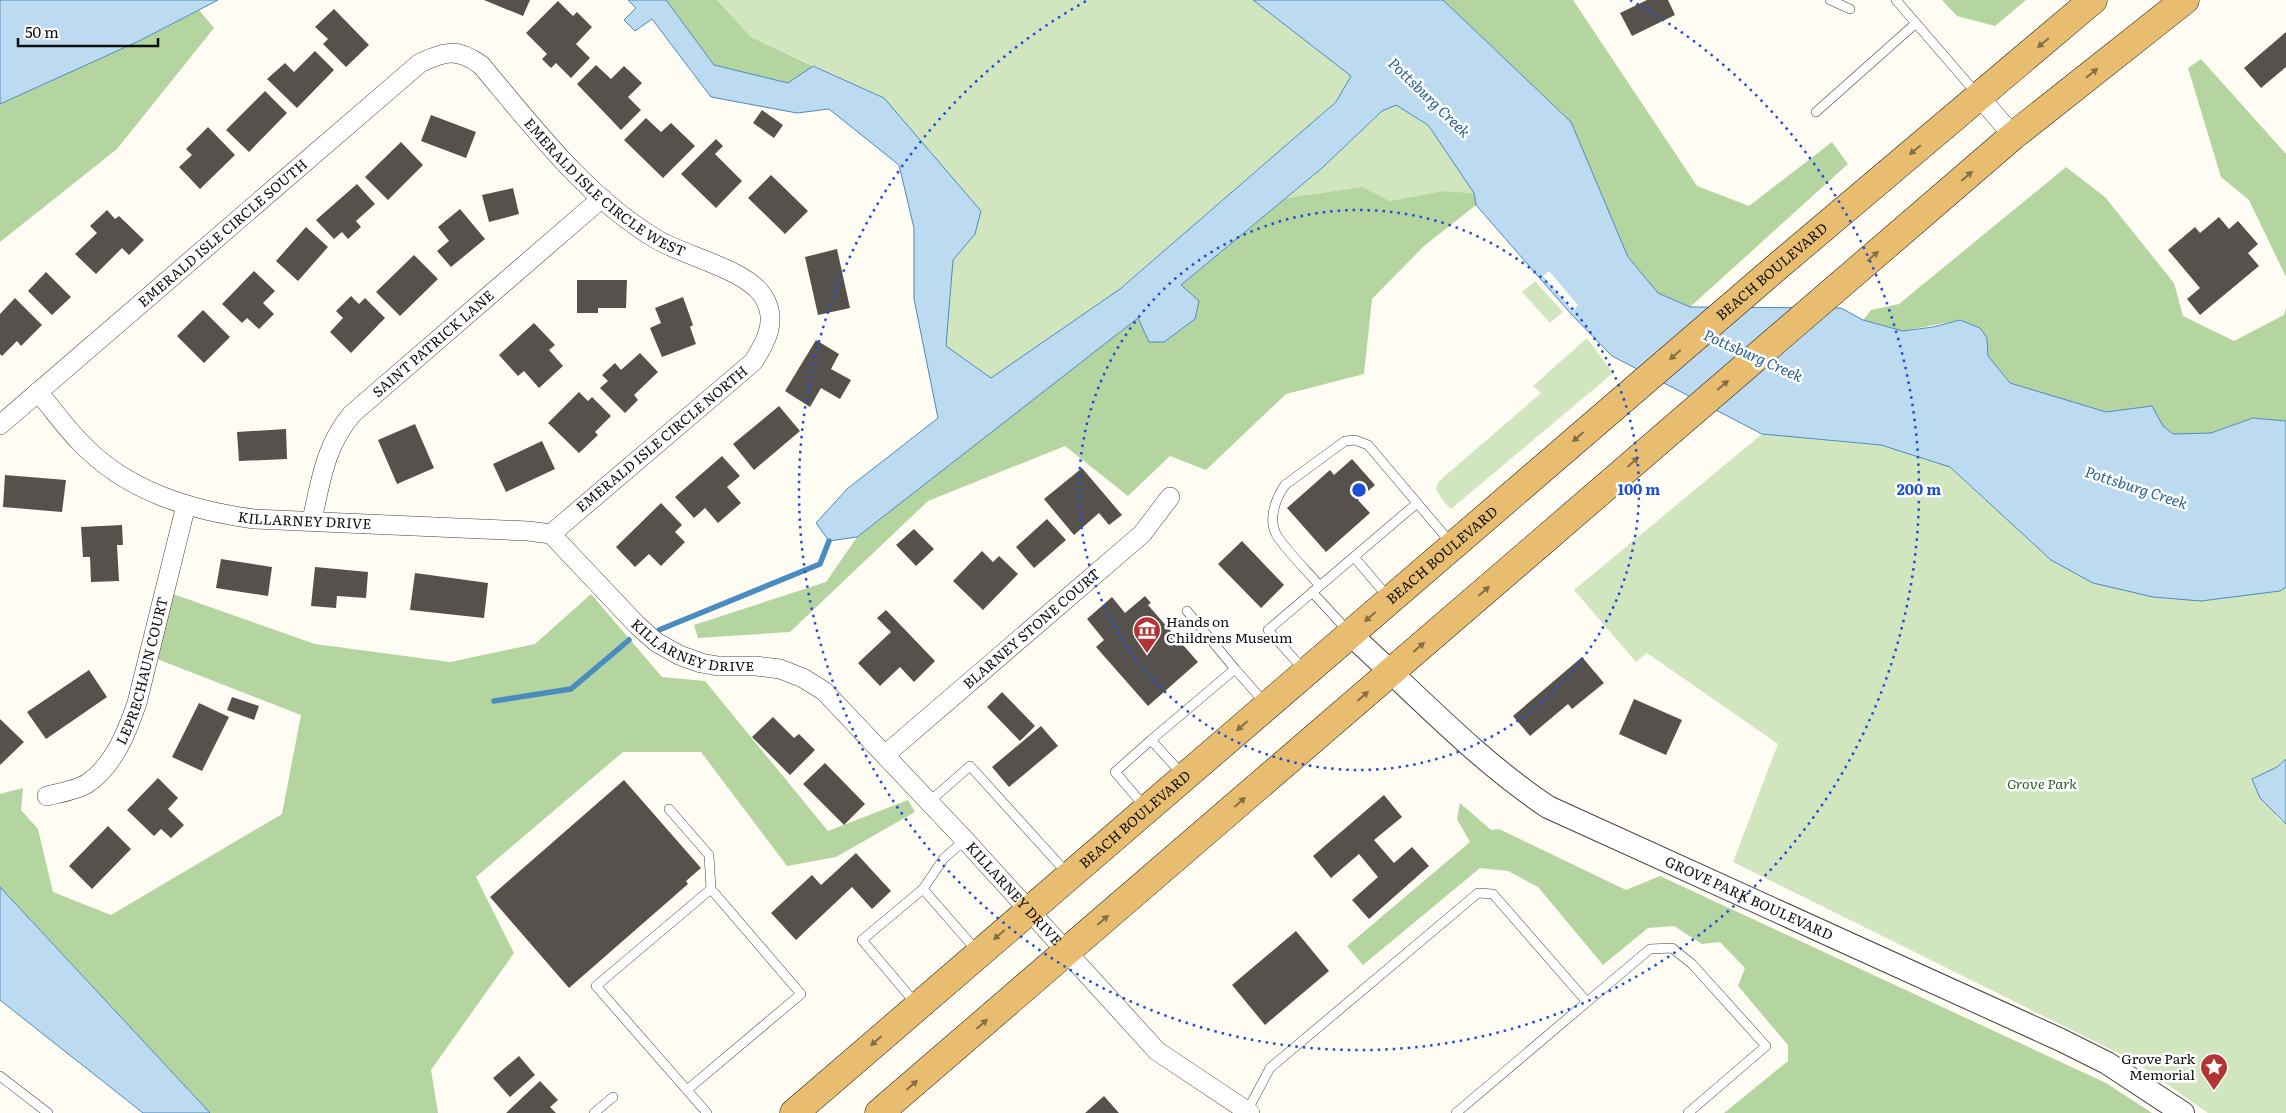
<svg xmlns="http://www.w3.org/2000/svg" width="2286" height="1113" font-family="Literata,serif">
	<rect width="100%" height="100%" fill="#fefcf3"/>
	<path fill="#d1e6bf" d="M717,0h536l98,76 -15,26 -216,187 -129,90 -45,-33 7,-86 22,-26 -91,-136 -133,-61z
		M1396,105l32,20 46,68 -32,-2 -52,10 -28,-14 -76,11 36,-30 60,-57z
		M1535,281l28,31 -13,11 -28,-31z
		M1587,338l26,35 -162,136 -8,-8 -7,-12 2,-7 103,-89 -8,-7z
		M1762,434l119,11 69,22 101,93 229,31 6,-4v172l-9,8 -25,12 26,39 8,6v289h-78l-74,-52 -401,-199 45,-118 -131,-91 -11,9 -62,-72z"/>
	<path fill="#b5d5a0" d="M666,0h51l34,37 62,29 -25,17 -74,-18z
		M1443,0h130l124,186 52,20 83,-64 16,22 -158,143 -32,-14 -30,-36 -57,-135z
		M1942,0h84l-31,26 -38,-10z
		M199,10l15,18 -97,121 -117,93v-138l139,-63z
		M2201,59l85,95v123l-37,-77 -28,-23 -33,-109z
		M2066,167l39,30 69,86 9,33 51,25 50,-26 2,-8v114l-33,-3 -42,15 -38,1 -10,-8 -11,-20 -46,6 -96,-29 -22,-27 -1,-18 -7,-10 -20,-8 -57,11 -40,-11 8,-10 28,-6z
		M1362,187l28,14 52,-10 32,2 2,12 -52,41 -52,53 -8,75 -78,20 -80,76 -36,-14 -42,40 -63,-50 -137,55 -138,131 -92,6 -4,-13 132,-43 31,-45 281,-220 11,25h15l31,-23 4,-18 -18,-16 105,-87z
		M173,594l142,50 135,18 85,-18 56,-50 71,83 43,4 123,150 80,-31 7,12 -79,45 -49,9 -86,-114h-78l-147,125 38,76 -83,117 7,43h-228l-210,-226v-93l23,-6 -2,22 17,19 15,63 58,23 171,-101 19,-99 -144,-56z
		M1460,803l31,27 8,-1 127,61 34,-14 446,207 46,30h-428l64,-52v-16l-50,-59 7,-18 -25,-26 -18,2 -28,-18 -26,2 -45,37 -65,-78 -30,-16 -28,-3 -117,97 -16,-19 123,-104 -13,-23z"/>
	<path fill="#bcdbf0" stroke="#4a8cc0" d="M0,0h218l-79,41 -139,63z
		M628,0h38l48,65 74,18 25,-17 71,32 97,113 -6,23 -22,26 -7,86 45,32 129,-89 216,-187 15,-26 -98,-76h190l128,122 57,135 30,36 32,14 151,1 22,12 40,11 30,-4 27,-7 20,8 7,10 1,18 22,27 96,29 46,-6 11,20 10,8 38,-1 42,-15 33,3v166l-6,4 -79,10 -48,-4 -60,-14 -42,-23 -101,-93 -69,-22 -119,-11 -150,-78 -41,-42 -95,-109 -2,-12 -46,-68 -32,-20 -14,6 -60,57 -141,117 18,16 -4,18 -31,23h-15l-11,-24 -281,219 -28,4 -13,-18 31,-34 91,-71 -24,-119v-71l-15,-63 -70,-56 -32,4 -86,-16 -59,-78 -17,12 -11,-11 12,-12z
		M2286,759v65l-26,-26 -8,-19 25,-12z
		M0,887l210,226h-67l-143,-113z"/>
	<path fill="#fefcf3" d="M1549,271l29,34 -5,6 -30,-35z"/>
	<g fill="none" stroke-linecap="round" stroke-linejoin="round">
		<path stroke="#4a8cc0" stroke-width="5.5" d="M659,630l161,-66 9,-23
			M494,701l77,-12 58,-49"/>
	</g>
	<path fill="#57514d" d="M484,0h46l-7,16z
		M1647,0h21l7,15 -43,21 -12,-23z
		M558,1l15,15 4,-4 15,15 -16,17 14,14 -19,20 -15,-15 -5,5 -9,-9 5,-5 -21,-21z
		M334,9l35,36 -23,22 -23,-23 5,-5 -13,-12z
		M2286,32v35l-25,21 -17,-20z
		M315,51l19,19 -37,38 -30,-29 18,-16 9,9z
		M596,65l15,14 13,-13 18,17 -14,14 13,13 -20,20 -44,-46z
		M265,91l22,22 -38,39 -23,-22z
		M762,110l21,15 -9,13 -21,-15z
		M431,115l45,17 -10,26 -45,-17z
		M646,118l15,14 10,-9 24,23 -32,32 -39,-38z
		M208,127l27,28 -35,34 -21,-22 13,-12 -6,-6z
		M716,139l7,7 -8,8 27,27 -26,27 -35,-34z
		M401,142l22,23 -35,35 -23,-23z
		M771,175l37,36 -23,23 -37,-36z
		M357,184l18,20 -19,17 5,6 -13,12 -6,-7 -8,7 -18,-19z
		M513,188l6,26 -30,8 -7,-27z
		M460,209l25,30 -34,28 -14,-16 12,-10 -11,-14z
		M107,210l8,9 4,-3 25,24 -15,15 -7,-7 -26,26 -21,-20 22,-21 -7,-7z
		M2219,217l10,12 9,-8 20,23 -10,9 11,13 -59,49 -13,-16 13,-11 -32,-38 27,-23 5,6z
		M306,227l22,20 -30,34 -22,-20z
		M837,249l13,59 -32,7 -13,-58z
		M414,255l24,24 -38,37 -24,-24z
		M254,271l21,20 -12,12 11,11 -15,15 -12,-11 -5,5 -20,-19z
		M46,272l25,25 -19,18 -24,-24z
		M577,280h50l-1,28h-28v5h-21z
		M351,296l8,8 6,-6 20,20 -34,35 -21,-21 13,-14 -7,-7z
		M683,297l10,28 -3,2 6,17 -34,13 -12,-29 11,-5 -6,-15z
		M15,298l27,27 -21,21 -4,-5 -15,15 -2,-2v-40z
		M203,310l27,27 -26,26 -27,-27z
		M534,323l21,22 -6,5 14,16 -24,22 -15,-17 -6,5 -19,-21z
		M816,340l23,14 -8,15 20,11 -11,19 -19,-11 -11,19 -25,-16z
		M640,353l18,19 -24,23 4,5 -13,13 -25,-25 8,-7 -6,-6 13,-12 6,7z
		M579,392l9,9 4,-4 19,19 -16,16 3,3 -19,18 -31,-30z
		M779,406l21,25 -46,39 -21,-26z
		M415,424l19,44 -37,16 -19,-44z
		M286,429l1,30 -48,2 -2,-29z
		M542,441l13,28 -49,23 -13,-28z
		M722,456l18,20 -13,11 14,16 -23,20 -13,-15 -11,10 -19,-21z
		M1352,459l23,26 -17,15 12,13 -44,39 -39,-44 43,-38 4,5z
		M1082,468l40,47 -13,10 -10,-12 -25,22 -30,-36z
		M5,475l61,5 -4,32 -59,-5z
		M661,503l21,22 -7,7 10,10 -24,24 -12,-12 -14,13 -19,-20z
		M1047,519l19,21 -32,28 -18,-21z
		M122,525l1,20h-6l2,36 -28,1 -1,-25h-7l-2,-30z
		M914,529l20,20 -18,17 -20,-21z
		M1242,541l42,44 -23,23 -43,-44z
		M982,551l11,11 6,-6 19,18 -35,36 -30,-29z
		M221,559l51,8 -4,29 -52,-8z
		M315,567l53,5 -2,26 -29,-2 -1,12 -25,-2z
		M415,573l73,10 -4,35 -74,-8z
		M1145,596l6,7 -3,2 50,57 -50,44 -52,-59 8,-7 -17,-21 25,-22 13,16z
		M886,610l49,51 -21,21 -14,-15 -20,19 -22,-23 33,-31 -14,-14z
		M1582,657l22,26 -32,26 -4,-5 -38,32 -17,-20z
		M89,670l18,27 -61,42 -19,-27z
		M1002,692l33,34 -15,15 -33,-34z
		M232,697l27,9 -5,14 -27,-10z
		M1634,699l48,21 -16,35 -47,-21z
		M199,703l30,14 -27,54 -30,-14z
		M773,717l21,21 5,-4 16,16 -25,25 -38,-38z
		M0,719l24,23 -24,23z
		M1041,726l17,20 -49,41 -17,-20z
		M825,763l40,41 -21,21 -41,-41z
		M158,778l20,20 -10,11 16,16 -13,13 -10,-9 -7,7 -27,-26z
		M624,780l77,88 -15,13 2,3 -119,104 -79,-91z
		M1384,795l18,22 -28,23 20,23 18,-16 17,19 -60,53 -17,-19 26,-23 -19,-23 -28,24 -18,-22z
		M108,826l23,23 -39,40 -23,-23z
		M856,853l35,38 -19,18 -20,-22 -56,53 -25,-27 41,-38 9,10z
		M1296,931l33,40 -64,54 -33,-40z
		M519,1056l16,19 -25,22 -17,-19z
		M540,1081l18,19 -8,7 6,6h-50z
		M1104,1096l15,17h-34z"/>
	<g fill="none" stroke-linecap="round" stroke-linejoin="round">
		<g stroke="#424242" stroke-width="10">
			<path id="service" d="M1830,0l20,9
				M1896,0l81,94
				M1816,112l99,-88
				M1354,557l34,40
				M1319,585c-11,-13 -36,-38 -43,-51 -8,-16 0,-36 9,-49l60,-44 10,-1 13,5 83,98
				M1312,592l37,40
				M1187,611l48,58
				M1305,671l-37,-41 148,-126
				M1151,740l84,-71 30,34
				M929,802l41,-36 97,107
				M1145,807l-30,-35 36,-32 31,34
				M669,809l40,46 2,34 -115,97 111,127
				M923,889l21,-31 21,-18
				M917,1005l-55,-65 61,-51 54,62
				M0,1076l48,37
				M687,1090l114,-96 -90,-105
				M594,1113l19,-16
				M1246,1113l24,-45 208,-175 15,1 94,108 63,-53 22,-1 20,16 74,82 -78,67
				M1456,1113l131,-111"/>
		</g>
		<g stroke="#424242" stroke-width="20">
			<g id="minor">
				<path d="M1979,96l34,40"/>
				<path id="s1" d="M38,392c14,16 27,35 42,50 46,49 109,68 174,77l274,12 23,3 86,91 19,17 23,13 22,8 17,3h38l24,3 23,9 21,13 141,149 192,211 93,62"/>
				<path id="s2" d="M0,425l420,-362c26,-12 37,-15 61,2 53,63 104,131 175,174 28,17 90,30 107,57 15,23 4,45 -10,66l-202,172"/>
				<path id="s3" d="M312,520c9,-40 13,-74 40,-106l250,-216"/>
				<path id="s4" d="M886,754l256,-220 28,-37"/>
				<path id="s5" d="M47,796c12,-3 31,-6 41,-13 26,-18 39,-51 49,-80l49,-198"/>
			</g>
		</g>
		<g stroke="#424242" stroke-width="24">
			<g id="tertiary">
				<path id="s6" d="M1350,634c65,59 125,124 198,173l513,233 46,23 76,50"/>
			</g>
		</g>
		<g stroke="#202020" stroke-width="29">
			<g id="trunk">
				<path id="s7" d="M794,1113l984,-847 315,-266"/>
				<path d="M879,1113l1134,-977 172,-136"/>
			</g>
		</g>
		<use href="#service" stroke="#fff" stroke-width="9"/>
		<use href="#minor" stroke="#fff" stroke-width="19"/>
		<use href="#tertiary" stroke="#fff" stroke-width="22"/>
		<use href="#trunk" stroke="#e8bd70" stroke-width="28"/>
	</g>
	<defs><path id="oneway-solid" d="M-6-.8H1V-3.2L6.5 0L1 3.2V.8H-6Z" transform="scale(1.25)"/></defs>
	<g fill="#866f44">
		<use href="#oneway-solid" transform="translate(2043 43) rotate(140)"/>
		<use href="#oneway-solid" transform="translate(2092 73) rotate(-38)"/>
		<use href="#oneway-solid" transform="translate(1915 150) rotate(140)"/>
		<use href="#oneway-solid" transform="translate(1967 176) rotate(-41)"/>
		<use href="#oneway-solid" transform="translate(1873 256) rotate(-41)"/>
		<use href="#oneway-solid" transform="translate(1675 355) rotate(139)"/>
		<use href="#oneway-solid" transform="translate(1723 385) rotate(-41)"/>
		<use href="#oneway-solid" transform="translate(1578 437) rotate(139)"/>
		<use href="#oneway-solid" transform="translate(1633 462) rotate(-41)"/>
		<use href="#oneway-solid" transform="translate(1484 591) rotate(-41)"/>
		<use href="#oneway-solid" transform="translate(1370 617) rotate(139)"/>
		<use href="#oneway-solid" transform="translate(1419 647) rotate(-41)"/>
		<use href="#oneway-solid" transform="translate(1363 696) rotate(-41)"/>
		<use href="#oneway-solid" transform="translate(1242 726) rotate(139)"/>
		<use href="#oneway-solid" transform="translate(1240 802) rotate(-41)"/>
		<use href="#oneway-solid" transform="translate(1103 920) rotate(-41)"/>
		<use href="#oneway-solid" transform="translate(999 935) rotate(139)"/>
		<use href="#oneway-solid" transform="translate(982 1024) rotate(-41)"/>
		<use href="#oneway-solid" transform="translate(876 1041) rotate(139)"/>
		<use href="#oneway-solid" transform="translate(912 1085) rotate(-41)"/>
	</g>
	<g fill="none" stroke="#1d4ed8" stroke-width="2.5" stroke-dasharray="2.5 5">
		<circle cx="1359" cy="490" r="280"/>
		<path d="M1630 0A560 560 0 1 1 1088 0"/>
	</g>
	<defs>
		<g id="museum-pin" transform="scale(1.4375)"><path d="M0 17L-7.5 6A9.5 9.5 0 1 1 7.5 6Z" fill="#b23435" stroke="#fff"/><path d="M0-6L6-3V-2H-6V-3ZM-5-1h2V3h-2ZM-1-1h2V3h-2ZM3-1h2V3H3ZM-6 4H6V6H-6Z" fill="#fff"/></g>
		<g id="sight-pin" transform="scale(1.4375)"><path d="M0 17L-7.5 6A9.5 9.5 0 1 1 7.5 6Z" fill="#b23435" stroke="#fff"/><path d="M0-6L1.8-2.2L6-1.7L2.9 1.2L3.7 5.4L0 3.3L-3.7 5.4L-2.9 1.2L-6-1.7L-1.8-2.2Z" fill="#fff"/></g>
	</defs>
	<g fill-rule="evenodd">
		<use href="#museum-pin" x="1147" y="630"/>
		<use href="#sight-pin" x="2214" y="1067"/>
	</g>
	<g text-anchor="middle" stroke-width="5" stroke-linejoin="round" paint-order="stroke">
		<g font-size="14" fill="#0f0f0f" stroke="#fff">
			<text dy="5" stroke="none"><textPath href="#s2" startOffset="796">EMERALD ISLE CIRCLE WEST</textPath></text>
			<text dy="5" stroke="none"><textPath href="#s2" startOffset="294">EMERALD ISLE CIRCLE SOUTH</textPath></text>
			<text dy="5" stroke="none"><textPath href="#s7" startOffset="1290">BEACH BOULEVARD</textPath></text>
			<text dy="5" stroke="none"><textPath href="#s3" startOffset="222">SAINT PATRICK LANE</textPath></text>
			<text transform="translate(662 439) rotate(-40)" y="5">EMERALD ISLE CIRCLE NORTH</text>
			<text dy="5" stroke="none"><textPath href="#s1" startOffset="310">KILLARNEY DRIVE</textPath></text>
			<text dy="5" stroke="none"><textPath href="#s7" startOffset="855">BEACH BOULEVARD</textPath></text>
			<text dy="5" stroke="none"><textPath href="#s4" startOffset="192">BLARNEY STONE COURT</textPath></text>
			<text dy="5" stroke="none"><textPath href="#s1" startOffset="744">KILLARNEY DRIVE</textPath></text>
			<text dy="5" stroke="none"><textPath href="#s5" startOffset="171">LEPRECHAUN COURT</textPath></text>
			<text dy="5" stroke="none"><textPath href="#s7" startOffset="450">BEACH BOULEVARD</textPath></text>
			<text dy="5" stroke="none"><textPath href="#s1" startOffset="1164">KILLARNEY DRIVE</textPath></text>
			<text dy="5" stroke="none"><textPath href="#s6" startOffset="484">GROVE PARK BOULEVARD</textPath></text>
		</g>
		<g font-size="14" fill="#0f0f0f" stroke="#fff" text-anchor="start">
			<text x="1166" y="627">Hands on<tspan x="1166" dy="16">Childrens Museum</tspan></text>
			<text x="2195" y="1064" text-anchor="end">Grove Park<tspan x="2195" dy="16">Memorial</tspan></text>
		</g>
		<g font-size="14" font-style="italic" fill="#2f6125" stroke="#fff">
			<text x="2042" y="789">Grove Park</text>
		</g>
		<g font-size="15" font-style="italic" fill="#245f95" stroke="#fff">
			<text transform="translate(1429 98) rotate(44)" y="5">Pottsburg Creek</text>
			<text transform="translate(1753 356) rotate(24)" y="5">Pottsburg Creek</text>
			<text transform="translate(2136 488) rotate(18)" y="5">Pottsburg Creek</text>
		</g>
	</g>
	<circle cx="1359" cy="490" r="8" fill="#1d4ed8" stroke="#fff" stroke-width="2.5"/>
	<g font-size="15" text-anchor="middle" font-weight="bold" fill="#1d4ed8" stroke="#fff" stroke-width="5" stroke-linejoin="round" paint-order="stroke">
		<text x="1639" y="495">100 m</text>
		<text x="1919" y="495">200 m</text>
	</g>
	<path d="M18 38v8h140v-8" fill="none" stroke="#0f0f0f" stroke-width="2.5"/>
	<text x="25" y="38" font-size="15" fill="#0f0f0f" stroke="#ffffff" stroke-width="4" paint-order="stroke">50 m</text>
</svg>
